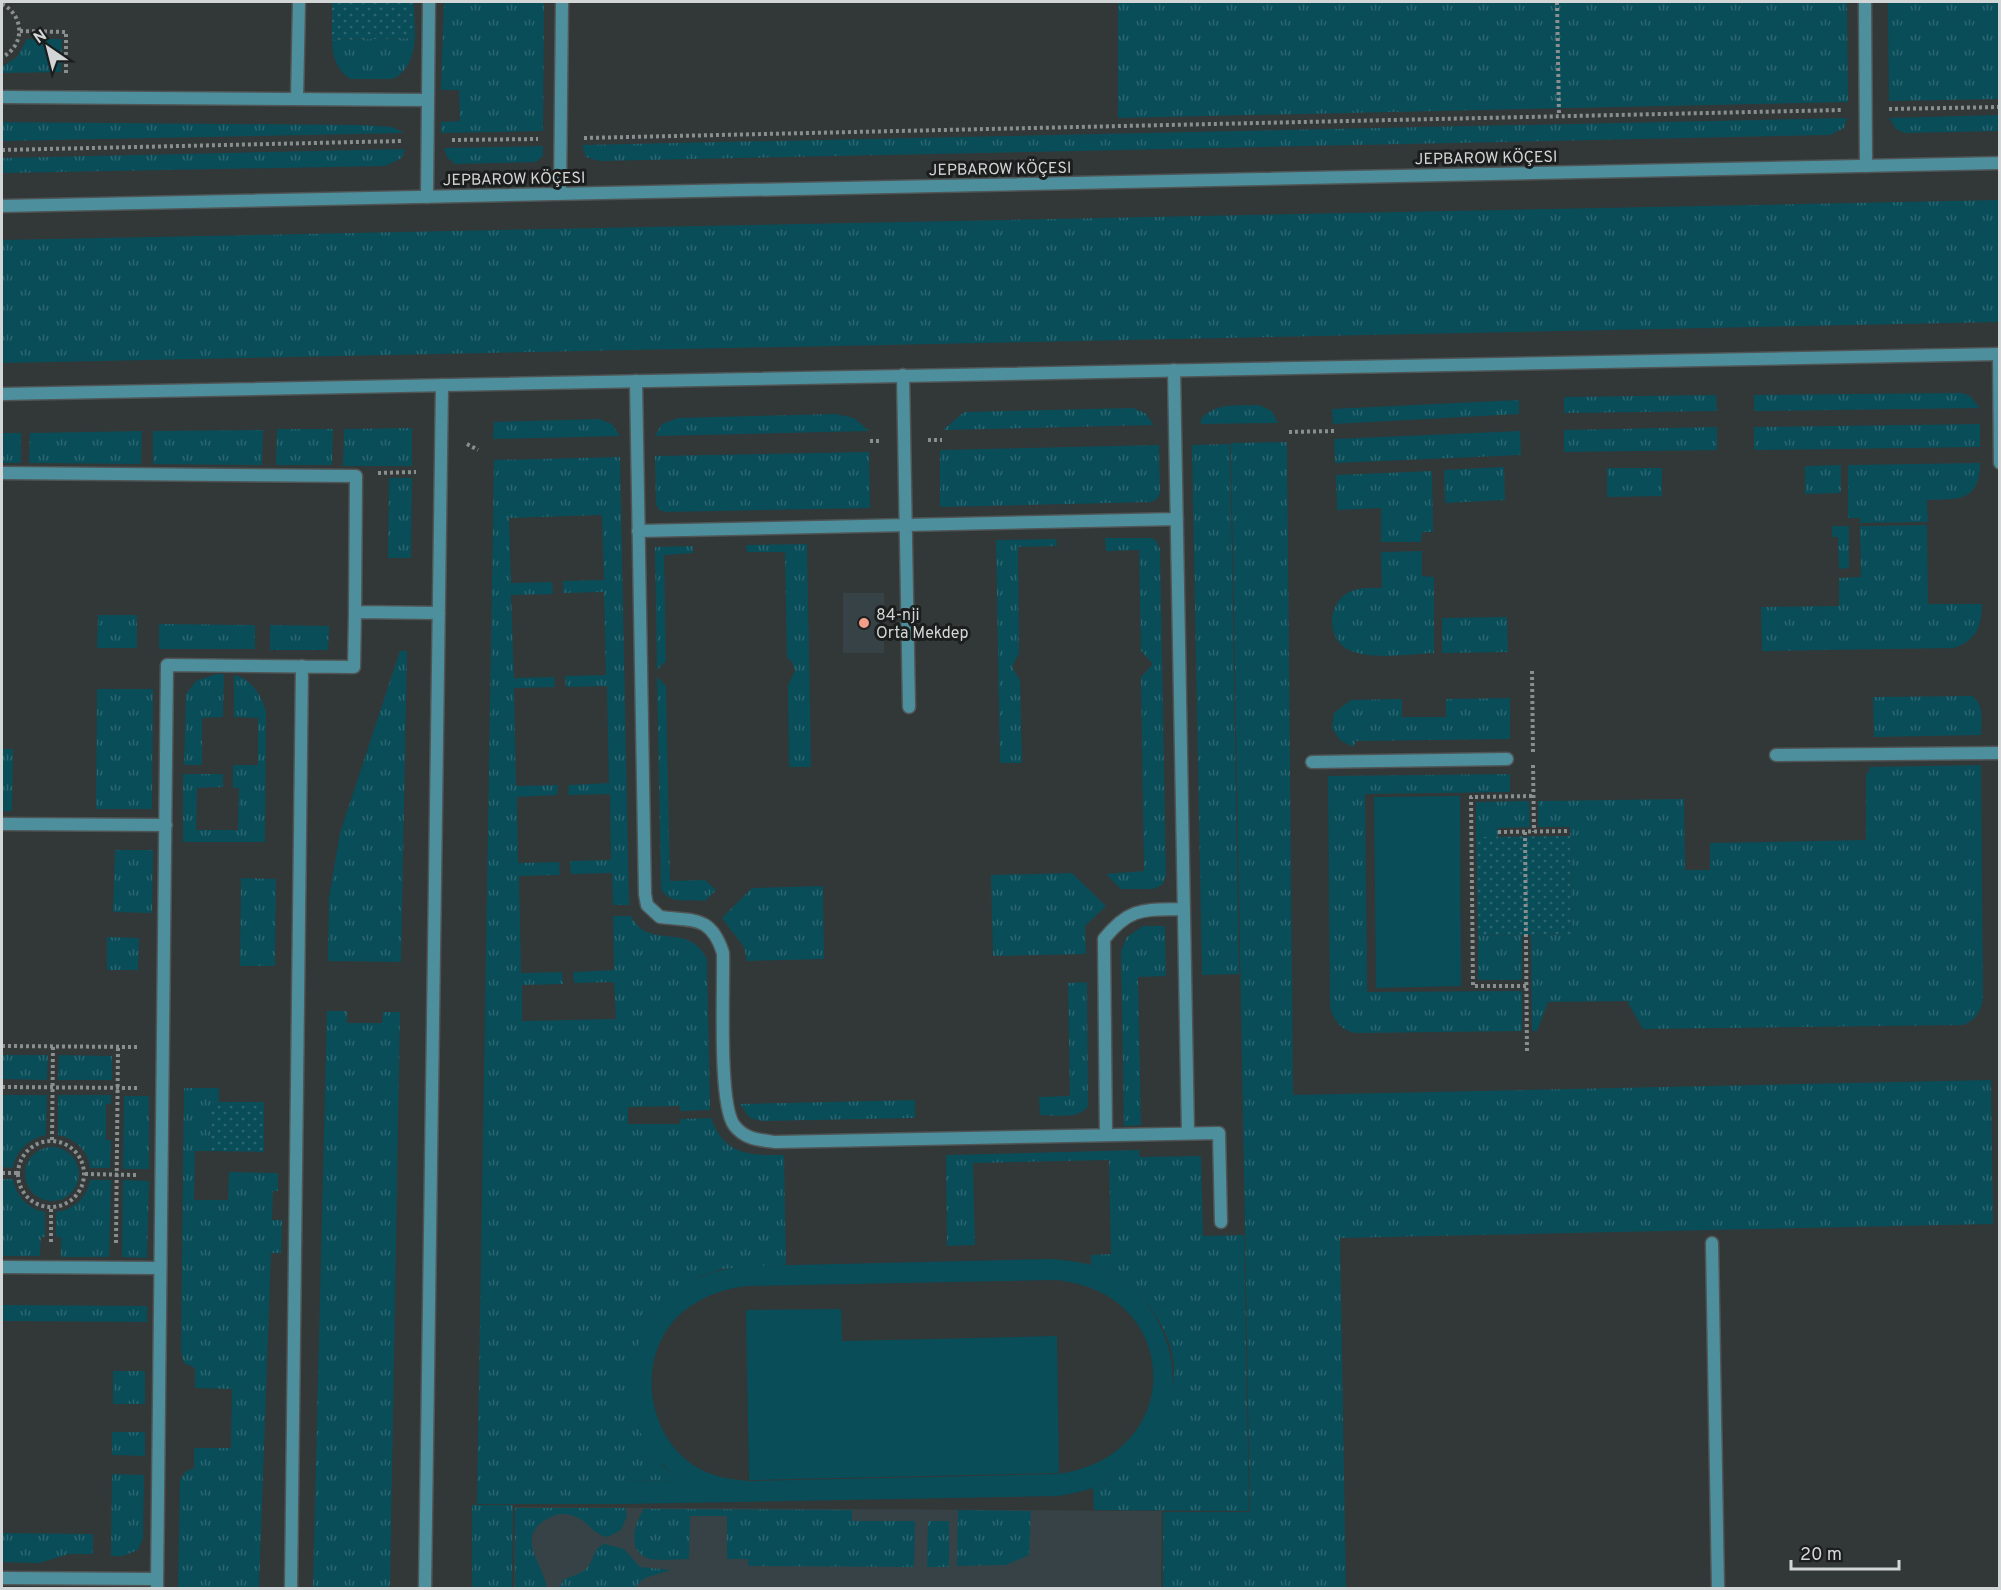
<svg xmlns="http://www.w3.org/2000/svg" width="2001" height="1590" font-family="Overpass,sans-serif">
	<defs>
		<pattern id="grass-tufts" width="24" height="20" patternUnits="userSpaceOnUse" patternTransform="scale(1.5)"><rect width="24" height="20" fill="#094d59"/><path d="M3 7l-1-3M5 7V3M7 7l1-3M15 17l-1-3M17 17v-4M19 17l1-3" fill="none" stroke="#2c6670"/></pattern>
		<pattern id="park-dots" width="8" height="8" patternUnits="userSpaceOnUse" patternTransform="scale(1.5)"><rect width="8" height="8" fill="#094d59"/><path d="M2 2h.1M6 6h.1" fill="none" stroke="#2c6670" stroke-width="1.8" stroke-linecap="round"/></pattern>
	</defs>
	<rect width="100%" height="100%" fill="#323738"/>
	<path fill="#364245" d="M843,593h41v60h-41z
		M515,1507l647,4 -1,77h-647z"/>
	<path fill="url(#grass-tufts)" d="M444,2h100l-1,129 -102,2v-11l19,-1 -1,-31h-18z
		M1118,2h729l1,100 -730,16z
		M1888,2h111v97l-110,2z
		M415,38c-1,17 -7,35 -23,41h-42c-14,-10 -18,-23 -18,-39z
		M27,39h35l-1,33 -59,1v-6l15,-10z
		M1999,115v16l-94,2 -9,-4 -7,-11z
		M1847,118l-3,10 -14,7 -1231,26 -13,-4 -4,-12z
		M2,122l358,3 33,2 11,6 -402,8z
		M543,146v10l-7,6 -81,2 -8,-7 -3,-9z
		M405,149l-3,9 -17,8 -383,7v-15z
		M1999,200v122l-1997,41v-123z
		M1962,393l8,3 10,12 -226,3v-16z
		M1716,395l1,16 -153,2v-16z
		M1519,400v14l-186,10 -1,-15z
		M1259,405l13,6 6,12 -77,1v-5c15,-17 37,-13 58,-14z
		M1133,408l12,5 9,12 -211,5 21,-18z
		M836,414l18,4 15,13 -214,5 7,-12 16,-6z
		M599,419l13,5 8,12 -127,3 1,-17z
		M1980,424v23l-226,3v-23z
		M1717,427v23l-153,2v-22z
		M412,428v38h-69l1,-37z
		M277,429h56l-1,36h-56z
		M263,430l-1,35 -109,-1v-33z
		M142,431l-1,33 -112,-1 1,-30z
		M1520,431l1,24 -186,8 -1,-24z
		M2,433h19v30h-19z
		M1287,442l6,653 698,-15 2,144 -653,14 6,350h-183v-76h87l-19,-1069z
		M1230,444l9,530 -37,1 -10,-530z
		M1159,445l1,48 -3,6 -6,3 -211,5v-57z
		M869,452l1,56 -204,4 -7,-2 -3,-6 -1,-48z
		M620,457l9,448h-16l-1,-32 -41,1 -1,-13 41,-1 -1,-66 -42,1 1,-10 40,-2 -2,-97 -41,1 -1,-11 41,-1 -2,-83 -41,1v-12l41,-1 -2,-65 -93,3 2,65 41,-1 1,12 -42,1 3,83 40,-1 1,10 -41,1 2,98 42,-1 -1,10 -40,2 1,66 41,-1 1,13 -41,1 2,97 41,-1 1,12 -41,1v36l94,-2 -2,-37 -40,1 -1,-11 41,-2 -1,-54h18c18,36 57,4 76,43l3,151 -30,1v-5l-52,1v17h52v-5l31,-1c14,38 38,37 73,37l2,110 -64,4 -23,8 -63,73 26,115 18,15 -56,1v23h-147l17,-1044z
		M1980,463c0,39 -22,36 -53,37l1,22 -68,1v-5h-12v-53z
		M1841,465v28l-36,1v-28z
		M1504,467l1,33 -60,3 -1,-33z
		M1607,468h55v28l-55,1z
		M1432,471l1,61h-11l-1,10h-40v-34l-44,2 -1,-35z
		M389,478h23l-1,80h-23z
		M1927,525l1,79h54c0,21 -6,38 -29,44l-191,3 -1,-44 78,-1v-28l22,-1 -1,-51z
		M1832,526h17v42l-10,1 -1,-32h-6z
		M1105,538h45l6,2 4,9 6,327 -4,9 -9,4h-32l-15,-15 38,-3 -3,-194 12,-13 -12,-13 -2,-101 -33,1z
		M1056,539l1,7 -39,1 1,106 -7,14 8,13 2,83h-22l-4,-223z
		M807,544l4,223h-22l-1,-82 7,-14 -3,-9 -5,-5 -2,-105h-38l-1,-7z
		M693,546v7l-29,2 2,106 -9,9 -2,-123z
		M1422,551v25l12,1v76c-25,1 -59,7 -83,-2 -25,-10 -25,-47 -2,-59 10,-5 22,-4 33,-4l-1,-36z
		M98,615h39v33h-40z
		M1507,617l1,35 -66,1v-35z
		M159,624l96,1v24h-96z
		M270,625l59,1 -1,24h-58z
		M400,651h7l-6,311 -73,-1 1,-63 11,-65z
		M216,674h8l-1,43 -21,1v47h-18l2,-71 10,-13z
		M234,675c16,2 29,22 32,37l-1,130h-82v-68h40v13l-26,1 -1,42h42l1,-42h-6v-23h25v-47l-24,-1z
		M657,677l9,9 4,195 35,-1 11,10 -11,11c-16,-3 -34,5 -44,-12z
		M97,689h56l-1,120h-56z
		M1972,696c13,8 9,26 9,39l-107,2 -1,-40z
		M1510,698v41l-154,2 -3,6 -13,-7 -8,-12 2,-15 17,-13 51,-1v18h44v-18z
		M2,749h11l-1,62h-10z
		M1981,765l2,232c-1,13 -7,23 -20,28l-320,4 -16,-28 -79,1 -11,29h-5l-1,-96 40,-1 -1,-107h-32v-26l146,-2 1,71h25v-27l156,-3v-67h3v-6z
		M1510,774v18l-145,2 2,198 155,-1v40l-165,2c-16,-2 -23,-12 -27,-26l-2,-231z
		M1529,801l1,26 -32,1v9h-22v-35z
		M115,850h38l-1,63 -39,-1z
		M1072,873l34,33 -21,20 1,28 -93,2 -2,-81z
		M241,878l35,1 -1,87h-35z
		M823,886l1,73 -77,2 -3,-14 -22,-29 30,-30z
		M1143,926h22l1,50 -28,1 3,148 -17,1 -3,-175 6,-14z
		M1522,935v45h-44v-44z
		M107,937l32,1 -1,32h-31z
		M1087,982l1,124c-9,14 -33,9 -48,9l-1,-18 31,-1 -2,-113z
		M327,1011h20v12h35l1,-11h17l-10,576h-77z
		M2,1055h46l-1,25 -45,-1z
		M59,1055l53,1v24h-54z
		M184,1088h35v14h-8l-1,49h-15l-1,49h34l1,-28 49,1v18h-5l-1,29h10l-1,33h-10l-12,335h-81l2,-108 5,-8 9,-4v-20h37l1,-59 -37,-1v-20l-11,-5 -3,-12z
		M2,1095h45l-1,40c-17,4 -30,15 -33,33l-11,-1z
		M58,1095h53v9h-5v36h5l-1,28h-20c-1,-17 -16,-30 -32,-33z
		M124,1096h25v73h-26z
		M915,1100v18l-153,3 -12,-3 -10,-14z
		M25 1174a27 27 0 1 1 54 0a27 27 0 1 1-54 0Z
		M1139,1150l1,7 61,-1 2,80 41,-1 5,276 -155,-1 -1,-22 13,-4c10,-16 65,-87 67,-99 9,-50 -35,-106 -82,-120v-10l20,-1 -2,-94 -136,3 2,82 -28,1 -1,-91z
		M2,1179h11c3,17 15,30 32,33v25h-4l-1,19h-38z
		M90,1180h21l-2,77h-48v-20h-5v-25c18,-2 31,-15 34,-32z
		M123,1180l26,1 -2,77 -25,-1z
		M2,1305l145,1v16l-145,-1z
		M113,1371h32v33h-32z
		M112,1432h33v24l-33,-1z
		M112,1474l32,1 -1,64 -5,11 -15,6h-12z
		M472,1505h41l-1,83h-40z
		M515,1508h110l2,8 -6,14 -13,7c-15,-2 -19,-15 -32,-20 -9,-4 -19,-4 -27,1 -36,18 -5,47 -2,70h-32z
		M644,1509l208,1v11h63l-1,46 -166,-1v-7h-21v-43h-37l-1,43c-12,0 -27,2 -39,0 -25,-6 -15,-37 -6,-50z
		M958,1510l73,1 -2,44 -23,10 -49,1z
		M928,1521h21v46h-22z
		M2,1533l91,1v20h-24l-30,9 -37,-1z
		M605,1544l19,5 16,18 31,3 -26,8 -11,10h-75l5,-9c9,-3 17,-5 23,-11 8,-9 6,-21 18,-24z"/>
	<path fill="url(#park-dots)" d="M332,2h82l1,36 -83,2z
		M1570,836l1,98 -93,2 -2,-99z
		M211,1102h53v50l-54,-1z"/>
	<path fill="#094d59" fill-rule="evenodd" d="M1460,796l1,190 -85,2 -2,-191z
		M1053,1259c17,2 34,3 49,10 80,35 98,151 24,203 -21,15 -44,20 -68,24l-434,8v-23l55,-1c-11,-11 -22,-20 -31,-34 -32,-49 -18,-121 30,-156 20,-15 44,-21 68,-24zM1054,1280c130,10 134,177 3,194l-307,7c-15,-1 -30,-3 -44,-9 -61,-27 -74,-119 -22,-161 19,-15 39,-22 63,-25z
		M841,1309l1,32 215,-5 2,137 -310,7 -3,-170z"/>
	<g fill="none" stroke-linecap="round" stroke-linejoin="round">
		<g stroke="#4f5454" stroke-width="15">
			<path id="lane" d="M1865,2l1,164
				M2,97l426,3
				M297,99l2,-97
				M427,197l2,-195
				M1999,354l1,109
				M1174,370l14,763
				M903,375l6,332
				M636,381l9,513 2,11 13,12c33,4 51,-2 63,36 1,33 -5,150 11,172 10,14 25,15 41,17l444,-9 2,89
				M2,473l354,3 -1,136
				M638,531l539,-12
				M1776,755l224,-2
				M1312,762l195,-3
				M2,824l164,1
				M1106,1135l-2,-196c26,-33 41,-29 80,-30
				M1712,1243l6,345
				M2,1267l158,1
				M2,1578l155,1
				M157,1588l10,-923 187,2 1,-55 84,1
				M291,1588l11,-922
				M425,1588l17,-1203"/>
		</g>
		<g stroke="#4f5454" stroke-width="15">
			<path id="street" d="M560,194l2,-192
				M2,206l1998,-43
				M2,394l1998,-40"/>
		</g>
		<path stroke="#8a8e8e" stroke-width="4" stroke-dasharray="3 3" stroke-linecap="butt" d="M1557,2l2,114
			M2,4c23,12 23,42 0,53
			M20,31l46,1v42
			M1889,109l111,-2
			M584,138l1258,-28
			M452,140l86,-1
			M2,150l401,-9
			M1289,432l45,-1
			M928,440h14
			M870,441h11
			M467,444l11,6
			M378,473l38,-1
			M1532,671l1,83
			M1533,765l1,67
			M1498,832l72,-1
			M1525,832l2,220
			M1526,986h-53l-2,-189 62,-1
			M2,1046l136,1
			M2,1087l136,1
			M52,1140l1,-94
			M18 1174a33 33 0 1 1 66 0a33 33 0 1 1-66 0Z
			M2,1173h16
			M85,1174l51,1
			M51,1242v-35
			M116,1243l2,-196"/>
		<use href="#lane" stroke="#4e8f9d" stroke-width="12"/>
		<use href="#street" stroke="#4e8f9d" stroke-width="12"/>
	</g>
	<circle fill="#f49e8a" stroke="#1c1e1e" stroke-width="2" cx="864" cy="623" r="6"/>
	<g text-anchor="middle" stroke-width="6" stroke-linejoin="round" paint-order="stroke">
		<g font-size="16" fill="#d3d6d6" stroke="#1c1e1e">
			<text transform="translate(1486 157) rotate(-1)" y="6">JEPBAROW KÖÇESI</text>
			<text transform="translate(1000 168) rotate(-1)" y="6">JEPBAROW KÖÇESI</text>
			<text transform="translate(514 178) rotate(-1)" y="6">JEPBAROW KÖÇESI</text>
		</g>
		<g font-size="16" fill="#d3d6d6" stroke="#1c1e1e" text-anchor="start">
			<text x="876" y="620">84-nji<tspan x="876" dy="18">Orta Mekdep</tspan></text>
		</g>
	</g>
	<rect width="2001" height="1590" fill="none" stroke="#d3d6d6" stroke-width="6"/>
	<g transform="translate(48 48) rotate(325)" stroke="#1c1e1e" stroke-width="4.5" paint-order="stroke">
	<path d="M0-4.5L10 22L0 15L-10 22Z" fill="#d3d6d6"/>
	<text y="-9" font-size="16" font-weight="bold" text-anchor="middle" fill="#d3d6d6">N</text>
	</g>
	<path d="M1791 1560v9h108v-9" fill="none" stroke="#d3d6d6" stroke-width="3"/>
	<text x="1800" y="1560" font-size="18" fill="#d3d6d6" stroke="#1c1e1e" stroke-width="4.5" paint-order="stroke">20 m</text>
</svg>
